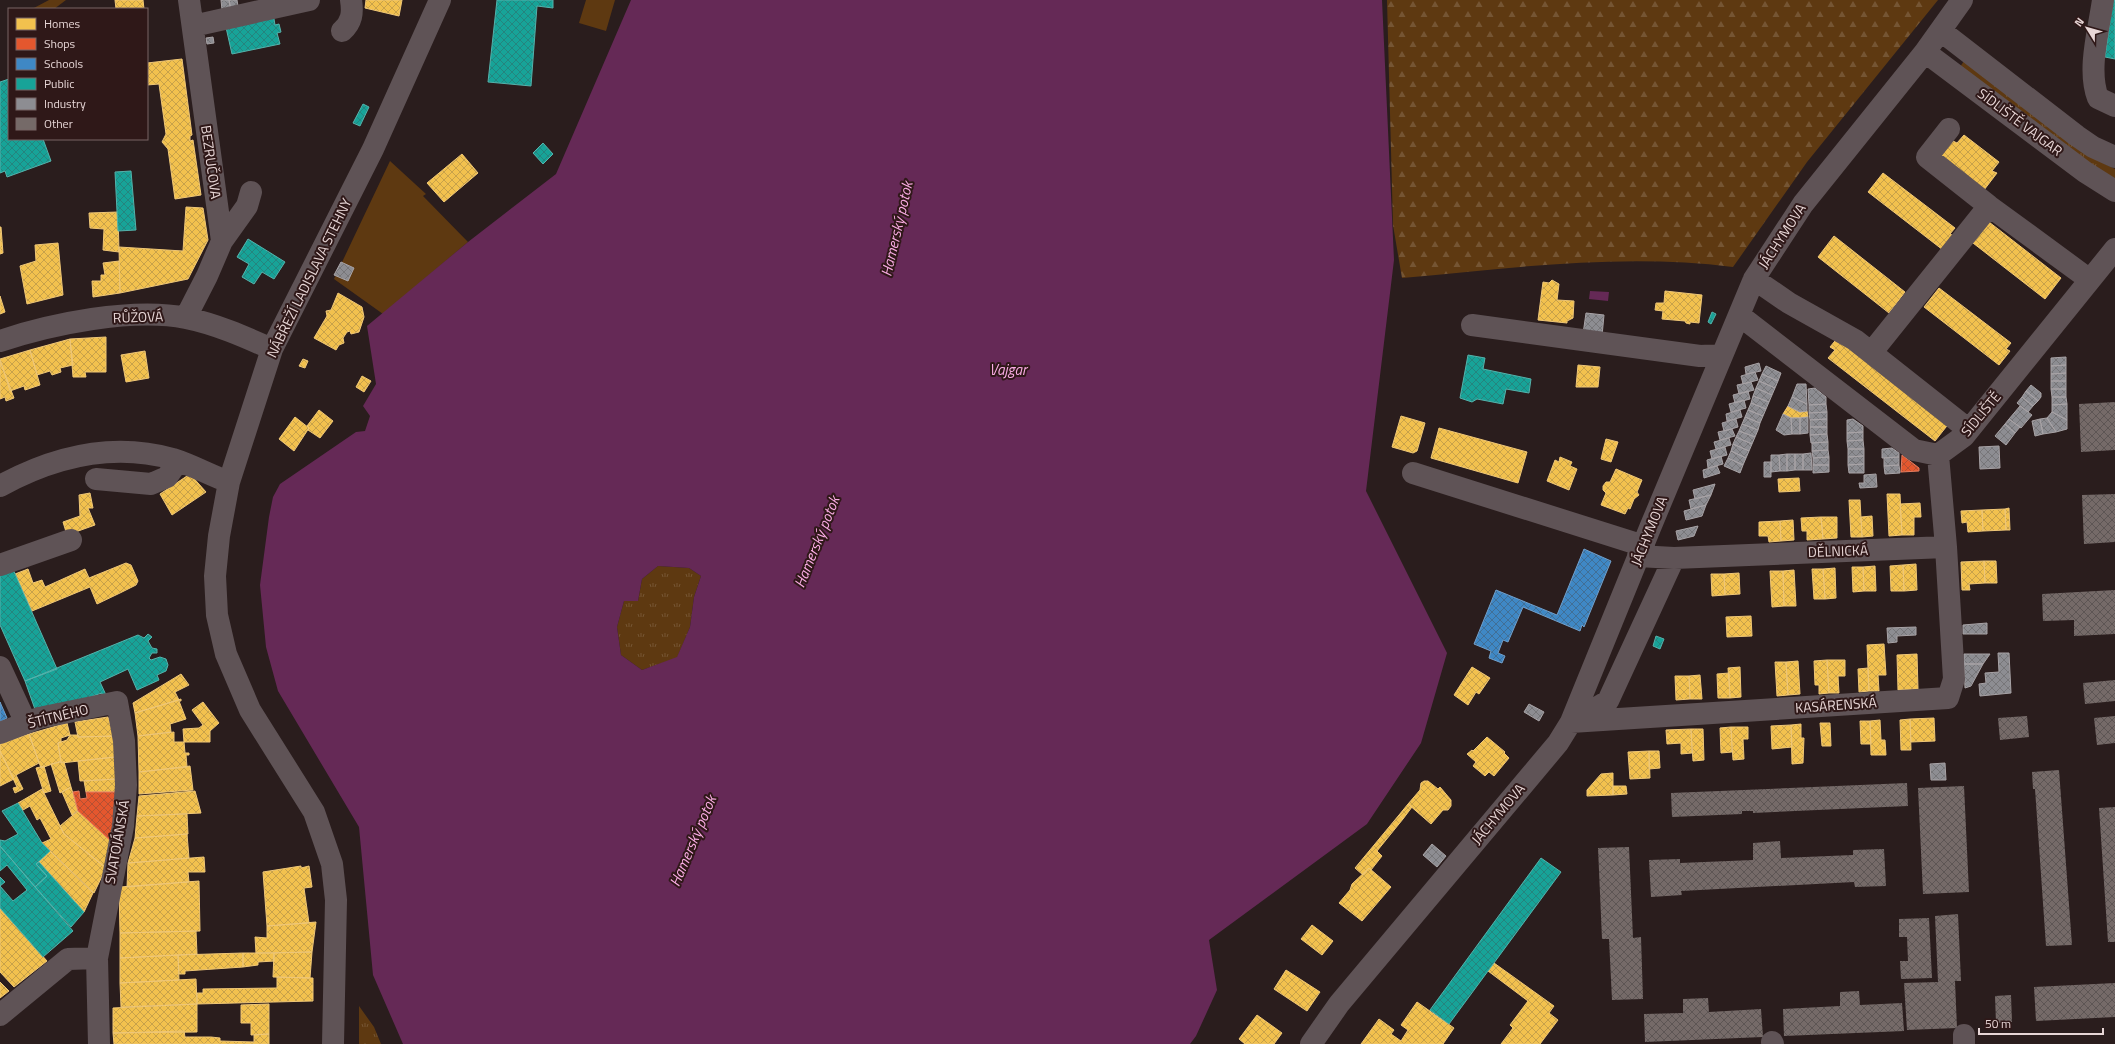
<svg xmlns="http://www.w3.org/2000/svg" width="2115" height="1044" font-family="'Titillium Web',sans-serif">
	<defs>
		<pattern id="grass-tufts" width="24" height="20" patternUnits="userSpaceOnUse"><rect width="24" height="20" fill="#5e3911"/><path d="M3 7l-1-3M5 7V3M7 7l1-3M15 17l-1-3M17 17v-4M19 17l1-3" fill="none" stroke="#755533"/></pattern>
		<pattern id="forest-firs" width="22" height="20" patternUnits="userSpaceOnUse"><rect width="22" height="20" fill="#5e3911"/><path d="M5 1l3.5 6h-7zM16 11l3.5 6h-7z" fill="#755533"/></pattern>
		<pattern id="homes-cross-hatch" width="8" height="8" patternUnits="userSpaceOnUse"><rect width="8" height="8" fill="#f2c14e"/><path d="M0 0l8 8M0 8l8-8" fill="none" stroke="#c7a14a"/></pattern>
		<pattern id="shops-cross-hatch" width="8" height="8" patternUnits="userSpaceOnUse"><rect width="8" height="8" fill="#e4572e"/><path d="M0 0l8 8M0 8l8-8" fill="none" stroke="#b45033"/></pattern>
		<pattern id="schools-cross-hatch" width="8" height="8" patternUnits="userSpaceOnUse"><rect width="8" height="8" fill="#3f88c5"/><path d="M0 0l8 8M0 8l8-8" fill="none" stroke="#416f96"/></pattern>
		<pattern id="public-cross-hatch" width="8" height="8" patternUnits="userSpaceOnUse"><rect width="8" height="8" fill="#17a398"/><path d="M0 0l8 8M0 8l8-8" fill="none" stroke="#25857e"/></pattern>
		<pattern id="industry-cross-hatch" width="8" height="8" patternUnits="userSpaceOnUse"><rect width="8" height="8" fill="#8d8d92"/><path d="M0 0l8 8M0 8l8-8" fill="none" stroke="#777679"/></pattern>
		<pattern id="building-cross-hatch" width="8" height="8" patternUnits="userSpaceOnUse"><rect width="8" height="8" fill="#756a68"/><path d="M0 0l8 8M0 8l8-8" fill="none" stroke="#5d5554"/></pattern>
	</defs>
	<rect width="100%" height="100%" fill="#2a1d1d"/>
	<path fill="url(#grass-tufts)" d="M1964,61l139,102 12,6v14l-155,-116z
		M658,566l31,2 12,8 -7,21 -4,30 -13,31 -35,12 -21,-15 -4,-28 7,-26h14l4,-22z
		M359,1006l15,21 7,17h-22z"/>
	<path fill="url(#forest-firs)" d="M1387,0h551l-131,162 -74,105c-110,-14 -221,1 -331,11l-9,-53z"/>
	<path fill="#5e3911" d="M49,0h17l-12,9h-22z
		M586,0h29l-9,31 -27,-8z
		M390,161l36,33 -3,2 45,46 -85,72 -49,-35z"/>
	<path fill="#652956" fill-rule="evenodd" d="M631,0h751l12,260 -28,231 81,162 -26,90 -54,81 -158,116 8,50 -21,46 -6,8h-787l-30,-69 -14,-148 -81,-136 -12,-44 -6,-62 9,-68 4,-20 7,-13 76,-52 9,-1 5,-15 -7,-10 13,-22 -9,-58 101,-84 88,-68zM658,566l31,2 12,8 -7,21 -4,30 -13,30 -35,13 -21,-15 -4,-28 7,-26h14l4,-22z
		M1590,291l19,1 -1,9 -19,-2z"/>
	<path fill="url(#homes-cross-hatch)" stroke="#efc777" d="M115,0h28l1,9h-28z
		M366,0h36l-3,16 -34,-8z
		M182,59l10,76 -2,1v5l3,-1 8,55 -26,4 -7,-50 -6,-7 4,-8 -7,-50 -12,1v-22z
		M1964,135l35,27 -7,9 5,2 -13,17 -43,-35 12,-14 4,2z
		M462,154l16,19 -34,29 -17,-19z
		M1883,173l72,55 -5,6 4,2 -11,14 -75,-58z
		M186,207l17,1 5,32 -20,39 -68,14 -1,-46 64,4z
		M118,212l1,40 -16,-2 1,-21 -14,-1 -1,-15z
		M1989,222l72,56 -16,21 -72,-56z
		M1,227l2,26 -3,1v-27z
		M1834,236l71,56 -16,21 -71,-56z
		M58,243l5,52 -36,9 -7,-38 16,-5 -1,-16z
		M119,261l1,32 -27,4 -1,-16h9v-6h4l-2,-12z
		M1552,280l7,4 -2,16 17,1 -1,17 -6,3v2l-29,-3 5,-38 6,1z
		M1939,288l72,55 -5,6 4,2 -11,14 -75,-58z
		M1665,291l37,4 -3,28 -9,-1v2l-4,-1 -1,-2 -23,-2 1,-8 -8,-1 1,-7h8z
		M338,293l24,14 2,10 -5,15 -8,2 -1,-3 -3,1 -4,6 1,5 -5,2 -3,5 -22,-12 13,-22 -1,-5 5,-1z
		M0,296l5,16 -5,2z
		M1839,336l111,86 -15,19 -107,-83 7,-8 -5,-3z
		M106,337v35h-21l1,5h-13l-3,-38z
		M70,339l3,26 -13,3 1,4 -9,3 -2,-4 -13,4 -7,-25z
		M30,350l10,35 -15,5 -1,-4 -14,5 -10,-32z
		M145,351l4,27 -23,4 -5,-27z
		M303,359l5,2 -3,7 -6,-2z
		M0,361l14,37 -8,3 -1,-4 -5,2z
		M1578,365l22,2 -2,20h-22z
		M362,376l9,5 -7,11 -8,-5z
		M1788,406l12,6 7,-1 1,6 -17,1 -8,-4z
		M319,410l14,11 -13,17 -12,-8 1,-2 -2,-2z
		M1401,416l24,7 -8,28 -4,2 -21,-6z
		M295,417l14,11 -15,23 -15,-12z
		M1439,428l88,24 -9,31 -87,-25z
		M1606,439l12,3 -7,20 -10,-3z
		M1560,457l12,5 -2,4 7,3 -8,21 -22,-9 8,-21 4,2z
		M1616,469l26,11 -5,12 2,3 -5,4 -4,10 -2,-1 -3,6 -24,-9 5,-12 -3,-3v-4l3,-4h4z
		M190,474l16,18 -34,23 -12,-21z
		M1799,478l1,13 -21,1 -1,-13z
		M90,493l3,15h-5l7,17 -28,10 -4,-13 17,-6 -1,-21z
		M1887,494h13l2,41 -13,1z
		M1849,500h11l2,37h-11z
		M1920,503l1,14h-7v18h-12l-2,-31z
		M2009,508l1,22h-4l-1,-21z
		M2005,509l1,21 -23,1 -1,-21z
		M1982,510l1,21 -15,1 -1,-10 -5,1 -1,-12z
		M1872,516l1,20 -11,1 -1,-20z
		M1821,517l2,22 -16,1v-9h-5l-1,-13z
		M1821,517h16v21l-14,1z
		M1793,520l1,20 -13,1 -1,-20z
		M1780,521l1,20 -12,1 -1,-6h-9v-14z
		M1984,561l1,22 -16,1 1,6h-8l-1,-28z
		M1984,561h12l1,22h-12z
		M126,563l5,2 7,16 -2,4 -16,8 -23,11 -7,-17 -58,24 -17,-37 13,-5 5,14 9,-3 3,7 40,-18 4,9z
		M1916,564l1,26 -13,1 -1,-26z
		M1903,565l1,26h-13l-1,-25z
		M1875,566l1,25h-12l-1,-24z
		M1852,567h11l1,24 -11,1z
		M1835,568l1,30 -11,1 -2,-30z
		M1812,569h11l2,30h-11z
		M1794,570l2,36h-12l-1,-35z
		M1770,571h13l1,35 -12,1z
		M1739,573l1,21 -15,1 -1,-21z
		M1711,574h13l1,21 -13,1z
		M1751,616l1,20 -25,1 -1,-20z
		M1884,644l2,31h-8l1,16h-10l-2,-46z
		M1917,654l1,35 -20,1 -1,-35z
		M1827,660h18v16h-7l1,17h-10z
		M1827,660l2,33 -10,1v-9h-4l-1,-24z
		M1798,661l2,33 -12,1 -2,-33z
		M1775,662h11l2,33 -11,1z
		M1472,667l18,11 -11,16 -3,-2 -8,13 -14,-10z
		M1740,667l1,30 -11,1 -2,-30z
		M1868,668l1,23 -10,1 -1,-23z
		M1729,673l1,25h-12l-1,-24z
		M181,674l8,11 -14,7 4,8 -44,13 -2,-10z
		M1700,675l2,24h-12l-1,-23z
		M1675,676h14l1,23 -14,1z
		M181,699v2h-2l7,18 -16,5 1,8 -33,4 -3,-23z
		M203,702l16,21 -9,8v11h-26l-1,-13 16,-1 4,-3 -11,-15z
		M108,717l6,19 -36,1 -3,-15z
		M1934,718l1,23 -24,1 -1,-23z
		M1910,719l1,31h-10l-1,-30z
		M1880,720l1,20h4l1,15h-15l-1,-34z
		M1860,721h10l1,23h-10z
		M67,723l3,12 -9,3v4l-3,1 3,18 -20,7 -12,-34z
		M1820,723h10l1,23h-9z
		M1801,724v14h3l-1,25 -11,1 -1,-39z
		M1791,725l1,22 -20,2 -1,-23z
		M1731,727h17v12h-5l1,20 -11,1z
		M1731,727l1,25 -11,1 -1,-25z
		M1691,729h12l1,31 -11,1z
		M1691,729l1,24 -11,1v-11l-14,1 -1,-14z
		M174,732v10h10l1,11h4v2h-3l1,12 -48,5 -1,-36z
		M29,734l10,29 -23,12 7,14 -8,4 -2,-5 4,-1 -17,-36v-7z
		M70,735h8v2l36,-1 1,21 -54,6 -3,-20 9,-3z
		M1487,737l18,15 -1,1 5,5 -15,18 -5,-4 -4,4 -12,-10 3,-4 -9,-8 5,-4 1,1z
		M0,751l14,28 -14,7z
		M1649,751h10l1,17 -11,1z
		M1649,751l1,27 -20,1 -2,-27z
		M115,757l1,22 -36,2 -2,-20z
		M61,762h3l7,25 -11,6 -9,-29z
		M44,766l7,25 -7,2 -8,-25z
		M190,766l3,24 -54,4v-22z
		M1613,773v22l-26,1v-6l14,-16z
		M116,779v13h-30l-2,-11z
		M1424,781h4l10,8 2,-2 11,13v6l-3,4h-5l-12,14 -23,-20 12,-14 1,-7z
		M1613,786h13l1,8 -14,1z
		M71,787l7,23 -6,5 -10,-23z
		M42,789l22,45 42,34 -12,25 -52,-50 9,-4 -11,-21 -3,2 -7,-14 -7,4 -5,-7z
		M195,791l6,22 -64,3 2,-20z
		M1408,804l4,3 -9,12 -4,-4z
		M79,810l36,35 -9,23 -42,-34 -4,-8z
		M187,814l1,20 -53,4 2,-22z
		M1399,815l4,4 -26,32 5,5 -11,14 -2,-2 -6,7 -8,-7z
		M187,834l2,24 -61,5 7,-25z
		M50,851l43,42 -9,19 -45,-50z
		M204,857l1,15h-17l1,10 -62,5 1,-24z
		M301,866v2l8,-2 3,21 -8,1 5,35 -42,3 -4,-54z
		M1369,868l22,19 -29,34 -23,-18 11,-13 2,-6z
		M199,881l1,50 -80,2 -1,-46z
		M0,908l47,53 -33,26 -14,-15z
		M316,922l-4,30 -56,1 -1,-16 12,1v-12z
		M1312,925l21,16 -11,14 -21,-16z
		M196,931l1,23 -77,4v-25z
		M312,952l-2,26 -37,-1 1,-24z
		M243,953v14l-58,4v3h-6l-1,-19z
		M243,953h31v8l-16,1v3l-15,2z
		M178,955l1,25 -59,3v-25z
		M1494,963l60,43 -5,7 9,7 -18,24h-39l12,-16 -3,-3 18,-24 -40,-30z
		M1286,970l34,22 -13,19 -33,-22z
		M277,977l36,1v23l-116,3v-11h6v-4l74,-1z
		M196,979l1,25 -76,3 -1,-24z
		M0,982l9,9 -9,7z
		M1417,1002l37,26 -11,16h-82l18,-25 15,11 -3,4 10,7 7,-11 -7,-5z
		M197,1004v28l-84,1v-25z
		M269,1004v30l-18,1v-12h-10v-18z
		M1257,1015l25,18 -8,11h-29l-6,-5z
		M184,1031l1,6h26l9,1v3l34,1v-7l15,-1v10h-155l-1,-11z"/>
	<path fill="url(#shops-cross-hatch)" stroke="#e57d60" d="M1902,455l17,13v3l-18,1z
		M79,791l1,8 7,-1 -1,-6h30l-1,53 -37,-34 -5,-19z"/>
	<path fill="url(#schools-cross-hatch)" stroke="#719fca" d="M1584,549l27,12 -27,66 -2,-2 -2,6 -57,-24 -15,35 -5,-2 -5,13 7,3 -3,7 -13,-5 2,-7 -17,-7 22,-54 61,25z
		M0,702l7,16 -7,4z"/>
	<path fill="url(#public-cross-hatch)" stroke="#55b2ab" d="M497,0h56v8l-16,-2 -6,80 -43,-4z
		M2113,0h2v59l-10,-2z
		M273,13l2,12 4,-1 2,8 -4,1 3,11 -48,10 -7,-31z
		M9,79v60h34l8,22 -44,16 -2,-6 -5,2v-91z
		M363,104l6,3 -9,19 -7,-3z
		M543,143l10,11 -10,10 -10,-11z
		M131,171l5,59 -18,1 -3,-59z
		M248,239l37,23 -11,17 -12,-7 -8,12 -12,-7 7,-13 -12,-7z
		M1712,312l4,2 -5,10 -3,-2z
		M1468,355l17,3 -2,11 48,10 -2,14 -23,-4 -3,15 -26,-5 -5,3 -12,-4z
		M12,567l45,102 -32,12 -25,-56v-53z
		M148,634l4,3 -4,4 4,7 5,1v4h-5l-3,5 2,2 9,-3 6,2 2,6 -2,6 -9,4 2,5 -22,10 -9,-21 -28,13 6,13 -4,1v-3l-65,22 -12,-34 113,-46 6,3z
		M1656,636l8,3 -4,10 -7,-3z
		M18,803l24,40 8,8 -14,13 11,12 -12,11 -35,-41v-6l5,1 13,-7 -16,-23z
		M0,846l73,85 -30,26 -43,-49v-31l5,5 -5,4 13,15 14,-11 -20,-25 -7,6z
		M1541,858l20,14 -112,152 -19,-14z
		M39,862l45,50 -13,15 -36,-40 12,-11 -11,-12z"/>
	<path fill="url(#industry-cross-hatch)" stroke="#a8a3a6" d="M221,0h8l2,9 -9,1z
		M229,0h8l1,6 -8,2z
		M213,37l1,6 -7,1 -1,-6z
		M341,262l13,6 -6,13 -14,-6z
		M1586,313l18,2 -2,21 -19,-2z
		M2066,357v8l-15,1v-8z
		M1759,363l2,8 -15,3 -1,-7z
		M2066,365v8l-15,1v-8z
		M1766,366l15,7 -3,8 -16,-7z
		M1755,372l3,8 -15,4 -2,-8z
		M2066,373v8h-15v-7z
		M1762,374l16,7 -3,7 -16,-7z
		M1759,381l16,7 -3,7 -16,-7z
		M2051,381h15v8h-15z
		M1751,382l3,8 -15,4 -2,-9z
		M1797,384h9l1,20 -15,-7z
		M2031,385l10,8v4l-3,4 -12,-10z
		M1756,388l16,7 -3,7 -16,-6z
		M1815,388l11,9v7l-17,1 -1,-16z
		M2051,389h15v8h-14z
		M1748,391l2,8 -15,4 -2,-8z
		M2026,391l12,10 -5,5 -11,-9z
		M1753,396l16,6 -3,7 -15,-6z
		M1792,397l15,7v7l-7,1 -12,-6z
		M2022,397l11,9 -5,6 -11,-9z
		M2052,397h14l1,7 -15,1z
		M1744,400l2,8 -15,4 -2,-8z
		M1751,403l15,6 -3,7 -15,-6z
		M1826,404l1,8 -18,1v-8z
		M2067,404v16l-15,-8v-7z
		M2020,406l12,9 -11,13 -12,-9z
		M1740,410l2,7 -15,4 -1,-7z
		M1748,410l15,6 -3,7 -15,-6z
		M1827,412v7l-17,1 -1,-7z
		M2052,412l15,8v9l-11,3 -9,-14z
		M1783,414l8,4 1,16 -8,1 -8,-5z
		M1745,417l15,6 -2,7 -16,-6z
		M1808,417v16l-8,1v-16z
		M1791,418h9v16h-8z
		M2047,418l9,14 -13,2 -3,-15z
		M1736,419l2,8 -14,4 -2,-8z
		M1827,419v8h-17v-7z
		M1853,419l10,7v6l-16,1v-13z
		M2009,419l11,8 -5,6 -10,-9z
		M2040,419l3,15 -8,2 -3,-15z
		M1742,424l16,6 -3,7 -16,-6z
		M2005,424l10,9 -9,12 -11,-9z
		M1810,427h17v7l-17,1z
		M1732,429l3,7 -15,4 -2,-8z
		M1739,431l16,6 -3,7 -16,-7z
		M1863,432v8l-16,1v-8z
		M1827,434l1,8 -17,1 -1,-8z
		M1736,437l16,7 -3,7 -16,-7z
		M1729,438l2,7 -15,4 -2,-7z
		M1863,440l1,9h-16l-1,-8z
		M1828,442v8l-16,1v-8z
		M1733,444l16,7 -3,7 -15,-7z
		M1999,446l1,22 -20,1 -1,-22z
		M1725,447l2,8 -15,4 -2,-8z
		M1892,448l7,5v4l-17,1v-9z
		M1848,449h16v7l-16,1z
		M1828,450l1,7 -16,1 -1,-7z
		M1731,451l15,7 -3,7 -15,-7z
		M1811,453l1,17h-9v-16z
		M1787,454v17h-7l-1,-16z
		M1787,454h8v16l-8,1z
		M1795,454h8v16h-8z
		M1771,455h8l1,16 -9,1z
		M1721,456l2,8 -15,4 -1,-8z
		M1864,456v8l-16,1v-8z
		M1829,457v8h-16v-7z
		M1899,457v8l-15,1v-8z
		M1728,458l15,7 -3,8 -16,-7z
		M1764,462h7v15h-7z
		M1864,464v9h-15l-1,-8z
		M1813,465h16v7l-16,1z
		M1899,465l1,8 -15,1 -1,-8z
		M1717,466l3,7 -16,5 -1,-8z
		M1876,474l1,13 -17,1 -1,-5h5v-8z
		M1715,484l-4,11 -16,4 -2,-9z
		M1711,495l-5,10 -15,4 -2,-9z
		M1706,505l-4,11 -16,4 -2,-9z
		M1698,526l-4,10 -16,4 -2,-9z
		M1987,623v11h-24v-9z
		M1916,627v8l-19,1v6l-9,1 -1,-15z
		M1998,653h11l2,40 -31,3 -1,-12 7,-1 -1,-10 14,-1z
		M1964,654h26l-7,10h-19z
		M1964,664h19l-12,22 -6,2z
		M1529,704l15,8 -5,9 -15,-9z
		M1945,763l1,17h-15l-1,-16z
		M1432,844l14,12 -9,11 -14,-12z"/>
	<path fill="url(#building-cross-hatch)" d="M2115,402v48l-34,2 -2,-48z
		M2115,494v48l-31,2 -2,-49z
		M2115,590v44l-41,2v-16l-31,1 -1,-27z
		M2115,680v21l-30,3 -2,-21z
		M2027,716l2,21 -29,3 -2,-22z
		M2115,716v27l-18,2 -3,-27z
		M2059,770l13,175 -26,1 -11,-157h-2l-1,-17z
		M1907,783l1,23 -155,7v-2h-11v3l-70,3 -1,-24z
		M1964,786l5,106 -46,2 -5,-106z
		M2115,807v135h-7l-9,-134z
		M1780,841l1,17 72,-3v-5l31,-1 2,37 -31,1 -1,-5 -173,9 1,4 -31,2 -2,-37 31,-1v4l73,-3v-17z
		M1629,847l4,91 8,-1 2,62 -31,1 -3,-61h-7l-4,-91z
		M1958,914l3,67h-6l2,47 -50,2 -3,-47 34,-1 -3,-66z
		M1929,918l3,60 -31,1 -1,-18h8l-1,-24h-8v-18z
		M2115,983v34l-79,4 -2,-34z
		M1859,991l1,14 42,-2 2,28 -120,5 -1,-27 57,-3v-14z
		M2011,995l1,27 -16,1 -1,-27z
		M1708,998l1,14 52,-3 2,28 -118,5 -1,-28 39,-1v-14z"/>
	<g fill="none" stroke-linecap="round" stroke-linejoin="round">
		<path stroke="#5f5356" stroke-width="22" d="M2103,0c-4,29 -16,70 -5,98l17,8
			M193,26l116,-26
			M342,31c10,-9 11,-18 9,-31
			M1941,31l136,105 16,11 22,10
			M1925,52l160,120 30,19
			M1949,129l-22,28 62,49 101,74
			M222,241l25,-35 4,-14
			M1754,279l35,24 66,37 114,90
			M1739,315l175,135 24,5 26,-19 151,-187
			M186,317l21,-41 15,-35 -33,-241
			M1472,325l228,31 22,-1
			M0,341c51,-17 133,-34 186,-23 30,6 59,19 86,31
			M1871,353l118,-147
			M1413,473l231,73
			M96,479l55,5 16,-7 11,-16
			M0,486c53,-29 113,-44 173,-27 19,6 37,16 56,23
			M1638,556l36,2 272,-11
			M0,565l71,-25
			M0,667l26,56
			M1578,719l30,-18 66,-143
			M1571,722l377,-24 6,-19 -8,-132 -8,-92
			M0,733l39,-15 78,-16 7,39 2,44 -3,41 -26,132 2,86
			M0,1015l68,-56 29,-1
			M1772,1042l1,2
			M333,1044l3,-144 -4,-36 -18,-52 -64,-102 -24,-56 -9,-39 -2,-39 4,-40 10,-54 43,-133 101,-200 67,-149
			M1311,1044l28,-40 219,-261 13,-21 79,-194 104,-249 49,-75 122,-152 37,-52
			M1964,1044v-9"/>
	</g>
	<g text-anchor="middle" stroke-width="4" stroke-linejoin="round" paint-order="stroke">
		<g font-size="14" fill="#e7d6d6" stroke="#2f1818">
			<text transform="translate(2020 122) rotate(37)" y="5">SÍDLIŠTĚ VAJGAR</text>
			<text transform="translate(211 162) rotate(82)" y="5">BEZRUČOVA</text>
			<text transform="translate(1782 236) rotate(-57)" y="5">JÁCHYMOVA</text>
			<text transform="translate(309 278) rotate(-64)" y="5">NÁBŘEŽÍ LADISLAVA STEHNY</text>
			<text transform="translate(138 317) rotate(-2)" y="5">RŮŽOVÁ</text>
			<text transform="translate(1981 414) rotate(-50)" y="5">SÍDLIŠTĚ</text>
			<text transform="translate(1649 531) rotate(-68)" y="5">JÁCHYMOVA</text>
			<text transform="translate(1838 551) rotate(-2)" y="5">DĚLNICKÁ</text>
			<text transform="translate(1836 705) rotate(-4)" y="5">KASÁRENSKÁ</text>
			<text transform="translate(58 716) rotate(-14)" y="5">ŠTÍTNÉHO</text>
			<text transform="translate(1498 814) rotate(-50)" y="5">JÁCHYMOVA</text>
			<text transform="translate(117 842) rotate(-80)" y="5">SVATOJÁNSKÁ</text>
		</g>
		<g font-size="15" font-style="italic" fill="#faace4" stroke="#2f1818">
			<text transform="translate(897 229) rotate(-77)" y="5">Hamerský potok</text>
			<text x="1008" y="375">Vajgar</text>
			<text transform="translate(817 542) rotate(-68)" y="5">Hamerský potok</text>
			<text transform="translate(693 841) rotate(-67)" y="5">Hamerský potok</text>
		</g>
	</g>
	<rect x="8" y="8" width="140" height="132" fill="#2f1818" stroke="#796464"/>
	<rect x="16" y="18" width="20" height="12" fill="#f2c14e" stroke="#796464"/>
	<text x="44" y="28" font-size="12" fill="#e7d6d6">Homes</text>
	<rect x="16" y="38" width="20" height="12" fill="#e4572e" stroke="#796464"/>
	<text x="44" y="48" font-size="12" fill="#e7d6d6">Shops</text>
	<rect x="16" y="58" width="20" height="12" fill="#3f88c5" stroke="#796464"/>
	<text x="44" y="68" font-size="12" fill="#e7d6d6">Schools</text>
	<rect x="16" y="78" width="20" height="12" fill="#17a398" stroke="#796464"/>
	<text x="44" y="88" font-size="12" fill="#e7d6d6">Public</text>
	<rect x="16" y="98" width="20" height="12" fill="#8d8d92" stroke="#796464"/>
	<text x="44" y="108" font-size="12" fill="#e7d6d6">Industry</text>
	<rect x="16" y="118" width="20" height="12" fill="#756a68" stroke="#796464"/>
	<text x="44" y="128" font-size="12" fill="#e7d6d6">Other</text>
	<g transform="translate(2087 28) rotate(307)" stroke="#2f1818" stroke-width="3" paint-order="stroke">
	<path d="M0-3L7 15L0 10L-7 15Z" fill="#e7d6d6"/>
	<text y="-6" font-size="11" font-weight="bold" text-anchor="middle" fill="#e7d6d6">N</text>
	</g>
	<path d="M1979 1028v6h124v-6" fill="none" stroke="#e7d6d6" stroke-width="2"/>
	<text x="1985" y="1028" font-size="12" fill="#e7d6d6" stroke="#2f1818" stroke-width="3" paint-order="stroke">50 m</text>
</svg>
